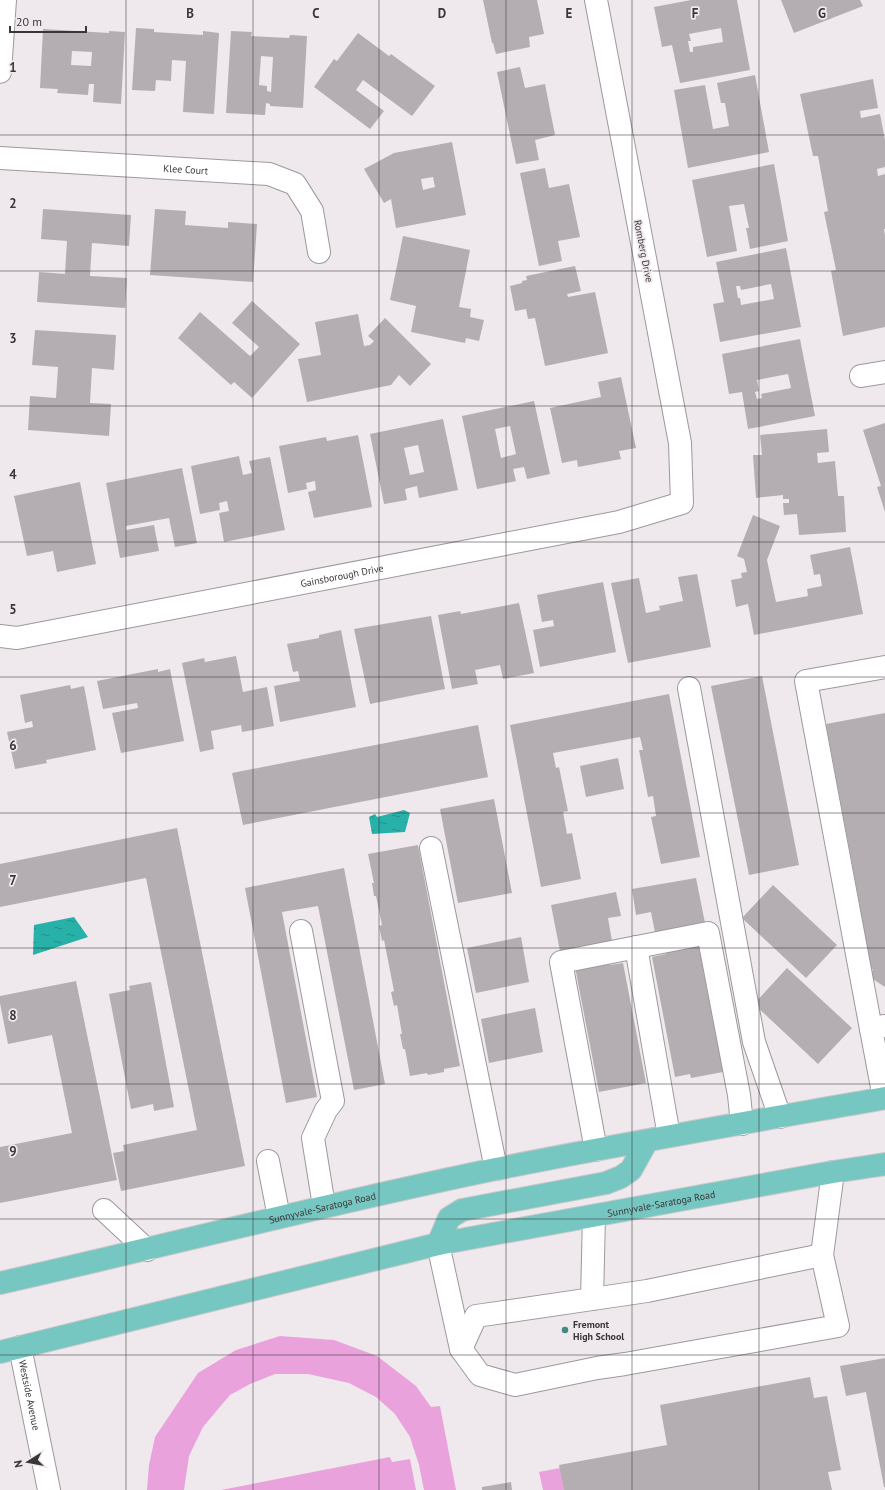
<svg xmlns="http://www.w3.org/2000/svg" width="885" height="1490" font-family="'PT Sans',sans-serif">
	<defs>
		<pattern id="water-ripples" width="26" height="14" patternUnits="userSpaceOnUse"><rect width="26" height="14" fill="#27b1a8"/><path d="M2 4q2-2 4 0t4 0M15 11q2-2 4 0t4 0" fill="none" stroke="#23918a"/></pattern>
	</defs>
	<rect width="100%" height="100%" fill="#efe9ee"/>
	<path fill="#e9a2db" d="M280,1336l54,4 43,16 39,30 15,21 9,-1 16,84h-32l-5,-25 -9,-28 -15,-23 -19,-17 -27,-14 -41,-9h-33l-25,10 -20,11 -27,32 -14,29 -5,34h-37l2,-25 6,-28 43,-64 38,-23z
		M390,1457l2,5 18,-3 6,31h-195z
		M560,1468l4,22h-21l-4,-18z"/>
	<path fill="url(#water-ripples)" d="M404,810l6,3 -5,19 -33,2 -3,-17 6,-3 2,3z
		M74,917l14,20 -55,18 1,-30z"/>
	<path fill="#b4aeb2" fill-rule="evenodd" d="M483,0h54l7,34 -15,3 1,10 -34,7 -3,-11h-1z
		M691,0h46l13,70 -70,13 -8,-38 -10,2 -8,-40zM721,28l2,14 -30,5v5h-3l-2,-11h3l-2,-7z
		M781,0h79l3,6 -69,27z
		M136,28l18,1v3l49,3v-4l16,2 -5,81 -31,-2 3,-51 -14,-1 -1,21 -15,-1 -1,11 -23,-1z
		M43,29l66,4v-2l16,1 -4,72 -28,-2 1,-18h-5l-1,11 -31,-2 1,-4 -18,-1zM72,51l20,1 -1,14 -20,-1z
		M231,31l21,1 -1,4 38,2 1,-3 17,1 -4,72 -33,-2v-2l-4,-1 -1,12 -39,-2zM261,56l12,1 -2,35 -4,-1v-5l-8,-1z
		M358,33l31,23 2,-2 44,32 -23,30 -49,-36 -7,10 28,21 -14,18 -56,-42 20,-28 3,2z
		M520,67l5,21 20,-4 10,51 -20,5 4,20 -23,4 -19,-92z
		M755,75l14,77 -81,16 -14,-78 31,-5 8,44 16,-3 -4,-23h-4l-4,-20z
		M873,79l5,29 -18,3 1,7 19,-4 5,26v27l-8,2 1,7 7,-2v55h-1l1,7v91l-42,9 -12,-65 5,-1 -12,-58 4,-1 -10,-55h-5l-13,-62z
		M452,142l14,73 -70,13 -5,-29 -7,4 -20,-34 30,-16zM433,177l2,10 -12,3 -2,-11z
		M774,164l14,77 -38,8 -4,-21h3l-5,-24 -15,2 8,45 -30,6 -15,-77z
		M545,168l4,20 20,-4 11,53 -22,4 4,20 -23,5 -19,-93z
		M43,209l88,6 -2,31 -37,-3 -2,33 37,2 -2,30 -88,-6 2,-30 26,2 2,-33 -26,-2z
		M155,209l31,2 -1,14 43,3v-6l29,2 -4,58 -103,-7z
		M403,236l67,14 -11,57 12,2 -1,8 14,3 -5,21 -13,-3 -1,5 -54,-11 5,-26 -26,-6z
		M786,248l15,79 -81,15 -7,-38 11,-2 -8,-40zM771,284l3,15 -33,6 -1,-7h-2l-2,-12h4l1,4z
		M575,266l6,25 -14,3 1,3 27,-5 13,61 -63,13 -10,-48 -7,1 -2,-10 -11,2 -5,-25 12,-3v-2l5,-1 -1,-4z
		M252,301l48,43 -48,54 -18,-16 -3,3 -53,-47 22,-26 50,44 9,-9 -27,-24z
		M358,314l6,32 6,-1 4,-4 -6,-5 17,-18 46,46 -21,22 -11,-11 -8,10 -84,17 -9,-43 23,-4 -6,-33z
		M35,330l81,5 -2,35 -22,-2 -2,35 21,1 -2,32 -81,-6 2,-34 26,2 2,-31 -26,-2z
		M800,339l15,77 -67,13 -6,-37 -13,2 -7,-40zM788,374l3,14 -30,6 1,4 -5,1 -2,-7 4,-1 -2,-11z
		M621,377l15,71 -17,3 2,8 -43,8 -1,-7 -15,3 -12,-55 51,-11 -3,-15z
		M534,401l16,73 -23,5 -3,-12 -11,2 3,12 -39,8 -15,-73zM510,426l6,28 -15,4 -6,-29z
		M443,419l15,71 -39,8 -2,-12 -12,3 2,11 -23,4 -14,-70zM418,445l6,27 -14,3 -6,-27z
		M885,423v89l-8,-25 4,-1 -18,-56z
		M827,429l2,23 -12,1 1,10 17,-2 3,35h6l2,36 -47,3 -2,-21 -13,1 -1,-12h6v-4h-6v-4l-27,3 -3,-43h9l-2,-20z
		M358,435l14,72 -58,11 -6,-26 8,-2 -1,-9 -9,2 1,6 -19,4 -9,-47 47,-9 1,4z
		M239,456l4,19 9,-2 -3,-12 21,-4 15,73 -61,12 -5,-29 10,-2 -2,-10 -8,2 1,7 -20,4 -9,-48z
		M182,468l15,75 -22,4 -6,-29 -43,8v4l28,-5 5,26 -39,7 -14,-75z
		M80,482l16,82 -39,8 -4,-21 -26,5 -13,-60z
		M753,515l27,11 -13,34 9,42 32,-6 -1,-7 15,-3 -2,-12 -6,1 -4,-20 40,-8 13,67 -109,21 -6,-31 -12,3 -5,-27 11,-2 -1,-5 6,-1 -3,-13 -7,-3z
		M697,574l14,73 -83,16 -17,-80 28,-5 7,35 14,-3 -1,-4 24,-5 -5,-24z
		M603,582l13,70 -76,15 -7,-37 21,-4 -1,-6 -11,2 -5,-27z
		M519,603l15,70 -31,6 -3,-14 -25,5 3,14 -26,5 -14,-74 22,-4 1,3z
		M431,616l14,73 -75,15 -16,-75z
		M341,630l15,77 -76,15 -6,-36 26,-5 -2,-10 -5,1 -6,-28 32,-6v-3z
		M236,656l7,36 24,-5 7,39 -32,6 -1,-7 -30,6 3,18 -14,3 -18,-89 22,-5 1,4z
		M158,669v3l12,-3 14,72 -63,12 -9,-40 26,-5 -1,-5 -34,6 -6,-28z
		M762,676l37,189 -50,10 -38,-189z
		M70,685l1,4 13,-3 12,64 -50,10 1,3 -32,6 -8,-37 26,-5 -1,-6 -7,2 -5,-28z
		M669,694l31,163 -39,7 -10,-47 5,-1 -3,-20 -5,1 -9,-47h4l-3,-13 -87,16 3,15 3,-1 9,44 -5,1 4,22 5,-1 9,46 -40,8 -31,-162z
		M885,713v274l-17,-11 5,-6 -8,-9 -10,-42 5,-13 -34,-182z
		M478,725l10,52 -245,48 -11,-52z
		M618,758l6,31 -38,8 -6,-31z
		M494,799l18,94 -54,10 -18,-94z
		M177,828l68,338 -124,25 -8,-38 11,-2 -1,-6 74,-15 -51,-252 -146,29v-43z
		M418,845l42,221 -16,3v3l-16,3 -1,-2 -17,3 -5,-27h-2l-3,-15h2l-5,-29 -3,1 -3,-14 3,-1 -10,-51 -2,1 -3,-15 3,-1 -6,-29h-2l-2,-13h2l-6,-29z
		M344,868l41,216 -31,6 -36,-184 -36,6 35,185 -31,6 -41,-215z
		M696,878l9,45 -50,10 -4,-21 -15,3 -4,-26z
		M773,885l64,60 -31,33 -64,-60z
		M616,892l5,24 -13,2 4,23 -52,10 -9,-46z
		M521,937l8,45 -53,11 -9,-45z
		M698,943l25,129 -32,6 -1,-4 -15,3 -23,-120 14,-3v-5z
		M609,960l1,5 13,-2 23,120 -47,9 -24,-125z
		M787,968l65,60 -34,36 -64,-60z
		M76,981l41,199 -117,23v-56l72,-14 -20,-98 -44,9 -8,-41v-7z
		M151,982l23,125 -20,4 -1,-7 -22,5 -22,-115 21,-4 -1,-4z
		M535,1008l8,44 -54,11 -8,-44z
		M885,1358v129h-1l-18,-95 -20,4 -6,-30z
		M810,1377l4,21 13,-2 14,74 -13,2 4,18h-268l-5,-25 108,-20 -7,-40z
		M511,1482l1,8h-30v-3z"/>
	<g fill="none" stroke-linecap="round" stroke-linejoin="round">
		<g stroke="#9e989c" stroke-width="24">
			<g id="minor">
				<path d="M0,72l5,-72"/>
				<path id="s1" d="M0,158l269,16 26,10 17,27 7,41"/>
				<path d="M861,376l24,-4"/>
				<path id="s2" d="M0,636l17,2 602,-116 63,-19 -2,-60 -84,-443"/>
				<path d="M689,688l65,354 26,75"/>
				<path d="M431,848l65,321"/>
				<path d="M301,931l32,170 -7,9 -13,28 11,68"/>
				<path d="M636,947l33,189"/>
				<path d="M871,1029l-65,-348 79,-14"/>
				<path d="M884,1098l-13,-69 13,-3"/>
				<path d="M596,1150l-35,-188 147,-29 31,162 3,29"/>
				<path d="M268,1161l11,56"/>
				<path d="M104,1210l43,40"/>
				<path d="M438,1244l23,105 19,26 35,10 82,-17 28,-4 213,-38 -16,-71 11,-83"/>
				<path d="M592,1299l2,-83"/>
				<path id="s3" d="M20,1347l29,143"/>
				<path d="M461,1349l15,-33 171,-25 175,-36"/>
			</g>
		</g>
		<g stroke="#c8c7c7" stroke-width="24">
			<g id="major">
				<path d="M438,1244l11,-26 13,-8 144,-27 15,-6 10,-7 16,-29"/>
				<path id="s4" d="M0,1283c165,-37 330,-80 496,-114 129,-26 259,-48 389,-71"/>
				<path id="s5" d="M0,1352l438,-108 395,-72 52,-8"/>
			</g>
		</g>
		<use href="#minor" stroke="#fff" stroke-width="22"/>
		<use href="#major" stroke="#76c6c1" stroke-width="22"/>
	</g>
	<path fill="none" stroke="#393638" stroke-width="1" stroke-opacity="0.55" d="M126,0v1490M253,0v1490M379,0v1490M506,0v1490M632,0v1490M759,0v1490M0,135h885M0,271h885M0,406h885M0,542h885M0,677h885M0,813h885M0,948h885M0,1084h885M0,1219h885M0,1355h885"/>
	<circle fill="#428983" stroke="#efe9ee" stroke-width="1.5" cx="565" cy="1330" r="4"/>
	<g text-anchor="middle" stroke-width="3.5" stroke-linejoin="round" paint-order="stroke">
		<g font-size="10" fill="#393638" stroke="#efe9ee">
			<text dy="4" stroke="none"><textPath href="#s1" startOffset="186">Klee Court</textPath></text>
			<text transform="translate(644 251) rotate(79)" y="4">Romberg Drive</text>
			<text dy="4" stroke="none"><textPath href="#s2" startOffset="348">Gainsborough Drive</textPath></text>
			<text dy="4" stroke="none"><textPath href="#s5" startOffset="678">Sunnyvale-Saratoga Road</textPath></text>
			<text dy="4" stroke="none"><textPath href="#s4" startOffset="331">Sunnyvale-Saratoga Road</textPath></text>
			<text dy="4" stroke="none"><textPath href="#s3" startOffset="49">Westside Avenue</textPath></text>
		</g>
		<g font-size="10" font-weight="bold" fill="#393638" stroke="#efe9ee" text-anchor="start">
			<text x="573" y="1328">Fremont<tspan x="573" dy="12">High School</tspan></text>
		</g>
	</g>
	<g font-size="13" text-anchor="middle" font-weight="bold" fill="#393638" stroke="#efe9ee" stroke-width="3.5" stroke-linejoin="round" paint-order="stroke">
		<text x="190" y="18">B</text>
		<text x="316" y="18">C</text>
		<text x="442" y="18">D</text>
		<text x="569" y="18">E</text>
		<text x="695" y="18">F</text>
		<text x="822" y="18">G</text>
		<text x="13" y="72">1</text>
		<text x="13" y="208">2</text>
		<text x="13" y="343">3</text>
		<text x="13" y="479">4</text>
		<text x="13" y="614">5</text>
		<text x="13" y="750">6</text>
		<text x="13" y="885">7</text>
		<text x="13" y="1020">8</text>
		<text x="13" y="1156">9</text>
	</g>
	<g transform="translate(28 1462) rotate(259)" stroke="#efe9ee" stroke-width="3" paint-order="stroke">
	<path d="M0-3L7 15L0 10L-7 15Z" fill="#393638"/>
	<text y="-6" font-size="11" font-weight="bold" text-anchor="middle" fill="#393638">N</text>
	</g>
	<path d="M10 26v6h76v-6" fill="none" stroke="#393638" stroke-width="2"/>
	<text x="16" y="26" font-size="12" fill="#393638" stroke="#efe9ee" stroke-width="3" paint-order="stroke">20 m</text>
</svg>
